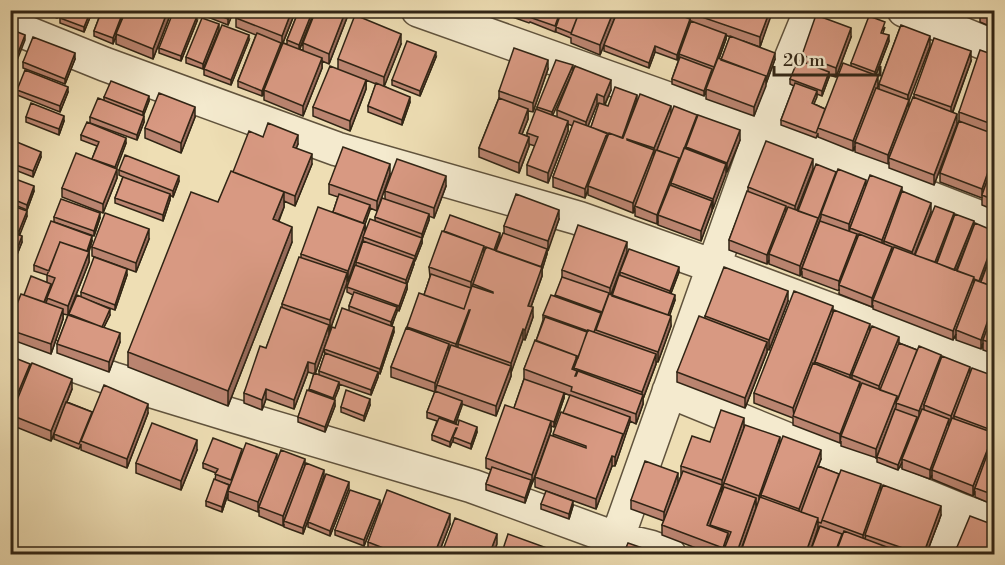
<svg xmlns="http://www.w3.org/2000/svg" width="1005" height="565" font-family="'Libre Bodoni',serif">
	<rect width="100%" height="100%" fill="#eedeb4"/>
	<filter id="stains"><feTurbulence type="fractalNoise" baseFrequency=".00333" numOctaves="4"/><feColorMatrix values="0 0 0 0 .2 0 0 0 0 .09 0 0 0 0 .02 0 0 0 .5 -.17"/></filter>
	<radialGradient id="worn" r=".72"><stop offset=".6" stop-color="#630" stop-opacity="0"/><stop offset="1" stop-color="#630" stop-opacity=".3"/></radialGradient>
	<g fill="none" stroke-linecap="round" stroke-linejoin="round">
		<g stroke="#60533d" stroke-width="36">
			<path id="minor" d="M418,10l343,122 233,91
				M904,10l90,37
				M10,26l94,38 233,85 241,69 135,48 281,105
				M10,342l103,37 118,36 241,71 145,53 33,8 19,7
				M669,391l293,120 32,12
				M617,539l144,-407 50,-122
				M944,554l18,-43"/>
		</g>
		<use href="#minor" stroke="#f4eace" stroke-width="33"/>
	</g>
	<path fill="#ba8470" stroke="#312515" stroke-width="1.5" fill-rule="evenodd" d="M41,10h19l-3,8 -16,-6z
		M63,10h30l-9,22 -24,-9v-5z
		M102,10h70l-19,49 -37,-15v-9l-3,9 -19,-8v-5z
		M186,10h16l-2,6z
		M234,10l-6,15 -23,-9v-5z
		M239,10h57l-13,33 4,1v-4l12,-30h16l-15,39 3,1v-7l45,-33v5l-19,49 -7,-3v7l-19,48 -39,-16v-7l-2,3 -24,-9v-6l18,-46 -20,-8v-9z
		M490,10h16l-2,6z
		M507,10h111l-18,45 -29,-12v-5l-15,-6v-4l-1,4 -25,-10 -1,1 -22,-8z
		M670,10h18l-3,6z
		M772,10l-12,37 -17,-6 32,18 -21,57 -48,-17v-9l-2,6 -32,-12v-5l7,-20v-5l-2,6 -22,-8 -6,16 -45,-17v-6l86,-26v-6zM726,35l4,2 -9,23 -2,-1 7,-20z
		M967,10h27v18l-14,-6v-7z
		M197,21l-16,40 -22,-8v-5z
		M901,25l8,82 5,-9v-4l57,-33 -18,51 4,12 -23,61 -45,-17v-5l-1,1 -33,-12v-6l-2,5 -35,-14v-4l-2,5 -35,-13v-5l13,-34 -4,-2v-5l12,-17v-7l49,-18 -15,40 -7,-2v2l-7,19 -5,-2 -3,10 11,5 26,-43v-3l34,-36 -2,6 6,8 -13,34 2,11 -1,2 2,1v-5z
		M219,30l-16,39 -17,-6v-6z
		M249,40l-18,45 -27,-10v-6z
		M401,44l-17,42 26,16 -8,23 -34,-13v-6l8,-22 -10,-4v9l-16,42 -37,-15v-9l25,-39v-9z
		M994,55v155l-12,-5v-7l-42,-16v-9l19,-52v-9z
		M436,57l-16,39 -28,-11v-5z
		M75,59l-10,25 -42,-16v-6z
		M575,66l36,24 -6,15 3,1 29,-6 34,13 26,5 43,22 -13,32h-1l-25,69 -43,-16v-4l-1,3 -22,-8v-6l-2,3 -45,-18v-6l-3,9 -32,-11v-10l20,-51 -5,-2v7l-20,52 -21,-8v-10l8,-19 -6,-2v2l-10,27 -40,-16v-9l20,-50v-7l49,-22 -15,43 -5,-1v8l-6,15 5,2v-3l10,-23v-3l36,-36 -21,44 5,2v-7zM597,104h2l-8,23 -3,-1z
		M17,90l51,2 -8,20 -43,-17z
		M104,97l45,4 -6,15 1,6 -7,18 -47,-17v-6l14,-16z
		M26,117l38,4 -5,14 -33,-13z
		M195,117l-14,36 -36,-15v-10z
		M81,135l45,8 -10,25 1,10 -14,35 -41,-16v-9l30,-29 5,-13 -16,-6z
		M263,137l35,7 -2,4 16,16 -17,42 -11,-5v6l-5,14 13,21 -64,164 -100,-39v-15l90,-150 15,-30z
		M10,143l31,14 -8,20 -23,-9z
		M813,169l-16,41 69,-24 36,6 29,20 -17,43h1l39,-37 20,8 -18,44 38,-39v15l-13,36 13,-35v107l-11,-4v-7l-2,6 -25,-9v-6l-3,6 -80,-31v-4l-1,2 -33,-13v-5v2l-37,-14v-6l-2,5 -31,-12v-4l-2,4 -38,-14v-10l19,-49v-4z
		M119,170l60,11 -6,16 -3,-2v5l-7,21 -48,-18v-5l8,-21 -4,-2z
		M390,174l-13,37 -7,-3 -5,16v8l10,-11v-4l10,-18v-8l61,-5 -12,32 -5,-2v4l-7,19v4l-7,18h-1v3l-7,20v5l-8,22 -2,-1 -5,16 2,6 -14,42 -2,-1v4l-7,18 -32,-11v4l-5,12 1,6 -10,26 -27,-10v-5l11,-26 5,-17 -6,-2 -14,37 -28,-10 -4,11 -18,-7v-10l22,-45 16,-40v-4l19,-47v-3l32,-42 5,-15 -9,-3v-10zM363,239v4l-7,19v4l-9,21v5l6,3 -4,11v5l-14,17 -11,21 1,5 -6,17v4l-4,-1 14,-39v-6l1,1 17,-49h1z
		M10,177l24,14 -7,19 -17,-7z
		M10,205l17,11 -8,19 3,7 -8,20 -4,-1z
		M54,217l46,1 -6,18 -40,-14z
		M559,219l-12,32v3l-5,16v6l-11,31 2,10 -8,23 -2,-1 -12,33v4l-15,40 -34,-12 -6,20 21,8 -6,17 -18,-7v-3l-3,8 -18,-7v-5l5,-14 -10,-3v-6l8,-20 -44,-15v-10l16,-38v-2l17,-32 6,-18 -1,-10 71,-29 -5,12 1,1 8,-18v-7z
		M149,239l-13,33 -44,-16v-9z
		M92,241l-3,11v10l-21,53 13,-18v-5l46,-17 -12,35 -25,-9 20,14 -6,12 16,15 -11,30 -52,-19v-9l11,-29 -5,-1v5l-12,35 -41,-15v-17l13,-27 24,-13v-7l-13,-4v-6z
		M627,252l-16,43 1,1 8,-21v-3h59l-8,21 4,7 -6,16 2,10 -13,36h-2v2l-13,35v5l-7,20 -6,-3 -15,45h-3l-16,43 -61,-22v-10l36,-81 -7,-3v5l-10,29 -3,-1v5l-26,72 -39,-13v-6l5,-14 -5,-2v-10l28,-50 10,-29v-10l12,-28 7,-21v-5l12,-18 7,-19v-8z
		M788,301l-19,49 -2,-1v3l-22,56 -68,-26v-10l28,-54v-2z
		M833,314l37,16 29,13 42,16 29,14 24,3v129l-19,-8v-6l-2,5 -41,-17v-4l-2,4 -28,-10v-7l-4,8 -21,-8v-4l-36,-12v-5l-1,2 -47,-18v-7l-39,-15v-10z
		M10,356l20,12 42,21 -5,13 25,10 56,1 -21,55 -46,-18v-6l-2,5 -25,-10v-4l-3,6 -40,-16z
		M370,405l-6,16 -23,-9v-5z
		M744,427l36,16 41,16 -3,7 123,49 -15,40h-117l10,-28h-1l-9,28h-69l18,-50 -2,-1v4l-17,47h-14v-5l-1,5h-10l-52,-20v-10l2,-4 -33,-12v-9l47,-17 3,-7v-10l29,-24z
		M197,450l-16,40 -45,-17v-10z
		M242,453l63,13 19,10 -21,58 -19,-7v-3l-1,2 -24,-10v-6l-1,2 -30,-12v-6l-6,18 -16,-6v-5l23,-13 1,-3 -15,-5 1,-7 -13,-5v-5z
		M349,488l-19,48 -22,-9v-5z
		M541,504l32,2 -4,13 -28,-10z
		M380,506l-16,40 -29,-11v-5z
		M450,524l-12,31h-64l-6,-3v-10z
		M957,547l37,8h-46l9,-2z"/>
	<path fill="#976b5b" stroke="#312515" stroke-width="1.5" d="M91,10h2l-9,22v-5z
		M168,10h4l-19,49v-10z
		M232,10h2l-6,15v-6z
		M292,10h4l-14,35v-9z
		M313,10h2l-16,40v-5z
		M346,10h2v5l-19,49v-10z
		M614,10h4l-18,45v-10z
		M770,10h2v3l-12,34v-10z
		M123,12v5l-10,27v-6z
		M197,16v5l-16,40v-5z
		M690,19v5l-13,36v-5z
		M219,24v6l-16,39v-5z
		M851,28v9l-15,40v-9z
		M401,34v10l-17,43v-10z
		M726,34v5l-12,33v-5z
		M25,35v5l-11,28v4l-4,10v-6l4,-8v-5z
		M249,35v5l-18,45v-5z
		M889,35v6l-14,36v-5z
		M930,36v10l-21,55v9l-20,48 -1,6v-9l20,-51v-9z
		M281,43v5l-17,42 -2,6v-5z
		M655,46v6l-6,16v-5z
		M971,51v10l-20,55v-9z
		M436,52v5l-16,39v-5z
		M75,53v6l-10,25v-5z
		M775,53v6l-9,25v-5z
		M322,58v10l-19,48v-10z
		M548,60v9l-15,43v-9z
		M573,65v6l-21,46v-5z
		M712,69v5l-8,22v-5z
		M829,72v5l-7,19v-5z
		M766,76v10l-12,30v-9z
		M878,76v10l-22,57 -1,-1v4l-2,5v-10z
		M366,80v9l-16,42v-10z
		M611,80v10l-7,16v-9z
		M68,87v5l-8,20v-6z
		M817,91v6l-5,11v-5z
		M15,93v5l-5,10v-5z
		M597,94v10l-11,27v-9z
		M637,95v5l-16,44v-5z
		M149,96v5l-6,16v-5z
		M410,97v5l-8,23v-5z
		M671,106v9l-17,43v-10z
		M195,107v10l-14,36v-10z
		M528,109v10l-9,23v-9z
		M957,114v10l-23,61v-10z
		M64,116v5l-5,14v-6z
		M144,116v6l-7,18v-5z
		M568,121v10l-20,52v-10z
		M740,130v10l-13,32v-9z
		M607,133v10l-19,43v3l-3,9v-9z
		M298,135v9l-5,12v-9z
		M529,137v9l-10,27v-10z
		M126,138v5l-11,30v-6z
		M654,150v10l-19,46 -2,7v-10z
		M41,152v5l-8,20v-6z
		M312,154v10l-17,42v-10z
		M994,155v9l-12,31v3v-9z
		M679,158v10l-8,15v6l-13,26v6l-1,3v-9z
		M813,159v10l-18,46v-9z
		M390,164v10l-13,37v-10z
		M726,164v10l-13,35v-10z
		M117,169v9l-14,35v-9z
		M836,172l-15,42v3l-19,51 -2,8v-10z
		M179,176v5l-6,16v-6z
		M446,176v10l-12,32v-10z
		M866,180v10l-16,38 -1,6v-10z
		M34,186v5l-7,19v-5z
		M902,187v10l-18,44v4l-2,5v-10z
		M284,192v15l-11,27v-15z
		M170,194v6l-7,21v-6z
		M712,201v10l-11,30v-10z
		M931,203v9l-19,49v-9z
		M370,205v5l-7,20v-6z
		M786,206v9l-17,39v6l-2,4v-9z
		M559,210v9l-11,32v-10z
		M27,211v5l-8,21v-6z
		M100,213v5l-6,18v-5z
		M954,213v5l-20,51v-5z
		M429,214v6l-7,19v-5z
		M974,221v5l-20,50v-5z
		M365,224v9l-17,48v-10z
		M292,227v15l-64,164v-15z
		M149,229v10l-13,33v-9z
		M500,233v5l-7,18v-5z
		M857,234v10l-18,41v6v-10z
		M22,236v6l-8,20v-5z
		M92,236v5l-5,16v-5z
		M422,238v5l-7,18v-5z
		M994,241v5l-15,40v-5z
		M627,242v10l-17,45v-9z
		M484,246v9l-13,35v-8z
		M892,247v9l-19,44 -1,7v-9z
		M547,249v5l-5,16v6l-14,39v-9z
		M89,252v10l-21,53v-9z
		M414,259v5l-7,20v5l-8,22v-5l7,-22v-4z
		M679,267v5l-9,24v-5z
		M127,269v6l-12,35v-5z
		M347,273v10l-17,47v-10z
		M974,277v10l-18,43v4l-3,6v-9z
		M51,284v5l-7,19v-5z
		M788,291v10l-19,49v-10z
		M675,295v5l-8,23v-6z
		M994,303v10l-11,27v3l-2,6v-9z
		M833,306v9l-39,101 -1,-8z
		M397,307v5l-6,15v-5z
		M533,307v10l-8,23v-10z
		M63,309v10l-12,35v-10z
		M110,309v6l-9,18v-5z
		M469,310v10l-11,24v5l-2,5v-10z
		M671,316v10l-13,36v-10z
		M870,324v9l-18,42v5l-2,5v-10z
		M329,325v10l-14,39v-10z
		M394,327v5l-14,42v-5z
		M523,329v10l-12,34v-10z
		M120,333v9l-11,30v-10z
		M899,337v9l-20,49v-9z
		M767,342v10l-22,56v-10z
		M449,344v10l-12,31 -2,7v-9z
		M656,354v10l-13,35v5l-7,20v-10l6,-17v-5z
		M941,355v9l-17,41v4l-5,12v-10z
		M577,356v9l-3,3v3l-2,-2z
		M308,362v10l-14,37v-9z
		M30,364v10l-19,41 -1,7v-10z
		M511,366v10l-15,40v-10z
		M970,367v9l-16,40v3l-3,6v-9z
		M378,372v5l-7,18v-5z
		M72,379v10l-21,52v-10z
		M339,382v6l-6,15v-5z
		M860,382v9l-19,45 -1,7v-9z
		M266,389v10l-4,11v-10z
		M564,393v5l-10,29v-5z
		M897,396l-1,11 -20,52v-10z
		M370,399v6l-6,16v-5z
		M335,400v6l-10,26v-5z
		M462,401v5l-8,21v-5z
		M148,404v9l-21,55v-9z
		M630,417v5l-15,44v-9z
		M917,417v6l-15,36v3l-4,8v-5z
		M744,418v10l-22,61v6l-15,40v-10l15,-38v-7z
		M949,419v10l-17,41v5l-2,4v-9z
		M551,421v10l-19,53v-9z
		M477,427v5l-6,17v-5z
		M456,428v5l-6,14v-5z
		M994,433v10l-19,45 -2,8v-10z
		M780,437v10l-19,48v4l-2,6v-9z
		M197,440v10l-16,40v-9z
		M821,450v9l-22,59v-9z
		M277,454v10l-18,43 -1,5v-10z
		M612,456v10l-16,43v-10z
		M305,459v10l-21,52 -1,5v-10z
		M324,470v6l-21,58v-6z
		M678,473v10l-14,38v-9z
		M531,480v5l-6,18v-5z
		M349,482v6l-19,48v-5z
		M881,484v10l-18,50v-9z
		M229,485v6h-1v3l-6,18v-5z
		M756,498v10l-17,47h-2v-3z
		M380,500v6l-16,40v-6z
		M573,501v5l-4,13v-5z
		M941,506v9l-15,40h-3z
		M450,514v10l-12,31h-4z
		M818,518v10l-9,27h-4z
		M728,533v10l-3,4 -1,8h-1v-7z
		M497,534v10l-4,11h-4z"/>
	<path fill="#d89982" stroke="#312515" stroke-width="1.5" d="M63,10h28l-7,17 -24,-9z
		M102,10h18l3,2 -10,26 -19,-7z
		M126,10h42l-15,39 -37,-15z
		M174,10h9l14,6 -16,40 -22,-8z
		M206,10h26l-4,9z
		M239,10h53l-10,26 -46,-18z
		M299,10h14l-14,35 -12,-5z
		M316,10h30l-17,44 -26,-11z
		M509,10h71l-9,23 -15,-6 5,-14 -1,-1 -5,14z
		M580,10h34l-14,35 -29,-11z
		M618,10h49l23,9 -13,36 -22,-9 -6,17 -45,-18z
		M690,10h80l-10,27 -70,-24z
		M980,10h14v8l-14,-6z
		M355,15l46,19 -17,43 -46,-18z
		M816,15l35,13 -15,40 -34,-13z
		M869,16l16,6 -4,11 8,2 -14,37 -24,-9z
		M202,18l17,6 -16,40 -17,-7z
		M691,21l35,13 -12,33 -35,-13z
		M222,25l27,10 -18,45 -27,-11z
		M901,25l29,11 -22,59 -29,-11z
		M10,29l15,6 -11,28 -4,-2z
		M257,33l24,10 -19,48 -24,-10z
		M730,36l45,17 -9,26v-3l-45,-16z
		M33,37l42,16 -10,26 -42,-17z
		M934,38l37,13 -20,56 -37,-13z
		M407,41l29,11 -16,39 -28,-11z
		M283,43l39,15 -19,48 -39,-16z
		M514,48l34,12 -15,43 -34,-12z
		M980,50l14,5v70l-35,-13z
		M680,57l32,12 -8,22 -32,-12z
		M718,58l48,18 -12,31 -48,-18z
		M556,60l17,5 -21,47 -15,-5z
		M798,60l31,12 -7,19 -32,-12z
		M843,63l35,13 -25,65 -35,-13z
		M10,66l4,1 -4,9z
		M330,66l36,14 -16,41 -37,-14z
		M575,66l36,14 -7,17 -7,-3 -11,28 -29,-12z
		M25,70l43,17 -8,19 -43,-16z
		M111,81l38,15 -6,16 -39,-15z
		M376,83l34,14 -8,23 -34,-14z
		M795,83l22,8 -5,12 13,6 -9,24 -35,-13z
		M615,87l22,8 -15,43 -13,-5 -1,1 -17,-7 8,-24 9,3z
		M876,88l33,12 -21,55 -33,-13z
		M10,92l5,1 -5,10z
		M159,93l36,14 -14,36 -36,-15z
		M640,94l31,12 -17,42 -27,-9v1l27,10 -21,53 -45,-17 21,-53 14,5z
		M913,97l44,17 -23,61 -45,-17z
		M98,98l46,18 -7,19 -47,-18z
		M499,98l29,11 -9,24 10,4 -10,26 -40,-15z
		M31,103l33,13 -5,13 -33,-12z
		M674,106l23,9 -18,47v-4l-22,-8z
		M536,109l32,12 -20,52 -21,-8 11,-28 -11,-4z
		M698,115l42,15 -13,33 -41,-16z
		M574,121l33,12 -22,56 -32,-12z
		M959,121l35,13v21l-12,34 -42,-16z
		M87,122l39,16 -11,29 -23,-8 7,-17 -18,-7z
		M268,123l30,12 -5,12 19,7 -17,42 -62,-24 16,-41 14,6z
		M12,140l29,12 -8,19 -23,-8v-20z
		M766,141l47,18 -18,47 -47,-19z
		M343,147l47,17 -13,37 -48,-17z
		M684,148l42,16 -13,35 -42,-16z
		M656,150l23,8 -22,57 -22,-9z
		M76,153l41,16 -14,35 -41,-16z
		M125,155l54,21 -6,15 -54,-21z
		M397,159l49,17 -12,32 -49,-17z
		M994,161v39l-12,-5z
		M816,164l20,8 -18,47v-1l-20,-7z
		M838,169l28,11 -17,44 -28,-10z
		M231,171l53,21 -11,27 19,8 -64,164 -100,-39 63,-160 27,10z
		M870,175l32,12 -20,53 -32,-12z
		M10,177l24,9 -7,19 -17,-7z
		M123,177l47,17 -7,21 -48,-17z
		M670,185l42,16 -11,30 -43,-16z
		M747,191l39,15 -19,49 -38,-15z
		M902,191l29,12 -19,49 -28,-11z
		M339,194l31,11 -7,18 -30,-11z
		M516,194l43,16 -11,31 -44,-15z
		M382,198l47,16 -7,20 -47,-17z
		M61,199l39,14 -6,18 -40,-14z
		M10,205l17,6 -8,20 -9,-3z
		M935,206l19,7 -19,49 -20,-7z
		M318,207l47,17 -17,47 -47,-17z
		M788,207l30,11 -18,48 -31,-12z
		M105,213l44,16 -13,34 -44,-16z
		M955,214l19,7 -20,49 -17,-7z
		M450,215l50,18 -6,17 -8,-3v1l-2,-1v-1l-40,-15z
		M370,219l52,19 -7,18 -52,-19z
		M51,221l41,15 -5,15 -27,-9 -11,29 -15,-6z
		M820,221l37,13 -18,47 -37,-13z
		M975,223l19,8v10l-15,40 -5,-2v-2l-17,-6z
		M578,225l49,17 -17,46 -48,-18z
		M442,231l42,15 -13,36 -42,-15z
		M10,232l12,4 -8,21 -4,-1z
		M503,233l44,16 -6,18 -45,-16z
		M859,234l33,13 -20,51 -33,-13z
		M363,241l51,18 -8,21 -50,-18z
		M60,242l29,10 -21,54 -21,-8 8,-20 -8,-3z
		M486,247l56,20 -14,39 5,1 -8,23 -2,-1 -12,34 -53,-19 12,-34h-1l-13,34 -49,-17 12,-34 45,16 8,-23 21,7v-1l-20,-8z
		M894,247l80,30 -21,54 -80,-31z
		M994,247v40l-13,-5z
		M629,249l50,18 -9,24 -50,-19z
		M94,257l33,12 -12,36 -34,-13z
		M299,257l48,16 -17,47 -48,-16z
		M355,265l52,19 -8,22 -52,-19z
		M724,267l64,24 -19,49 -64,-24z
		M431,274l40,14 -7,21 -40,-14z
		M619,275l56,20 -7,20 -56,-19z
		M31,276l20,8 -7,18 -20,-7z
		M562,277l47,16 -7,19 -47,-17z
		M975,280l19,7v16l-13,37 -25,-10z
		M794,291l39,15 -40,102 -39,-15z
		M354,292l43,15 -6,15 -42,-16z
		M21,294l42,15 -12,35 -41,-14v-8z
		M609,294l62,22 -13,36 -62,-22z
		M77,295l33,14 -8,18 -33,-13z
		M551,295l50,18 -7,19 -6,-2v1l-45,-16z
		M281,307l48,18 -14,39 -7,-2 -14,38 -28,-11 -4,11 -18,-7 16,-47 6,2z
		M342,308l52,19 -14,42 -56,-20 8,-22 3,1z
		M834,310l36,14 -20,51 -35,-13z
		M994,310v34l-11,-4z
		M68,315l52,18 -11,29 -52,-18z
		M699,316l68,26 -22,56 -68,-26z
		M545,317l42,15 -9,26 -2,-1 1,-1 -41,-15z
		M872,326l27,11 -20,49 -27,-11z
		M406,328l43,16 -14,39 -44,-16z
		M588,330l68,24 -14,38 -68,-24z
		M535,340l42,16 -5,13 5,2 -2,5h1l2,-5 65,24 -7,19 -65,-23 1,-4 -48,-18z
		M899,343l18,7 -19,49 -1,-1v-2l-17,-6z
		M451,345l60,21 -15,40 -59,-21z
		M919,346l22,9 -22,56 -23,-8z
		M325,353l53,19 -7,18 -52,-19z
		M10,356l20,8 -20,48z
		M942,356l28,11 -19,49 -27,-11z
		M32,363l40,16 -21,52 -40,-16z
		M813,363l47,19 -20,52 -47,-18z
		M972,368l22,8v55l-40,-15z
		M314,373l25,9 -6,16 -24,-9z
		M524,379l40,14 -10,29 -40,-14z
		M862,383l35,13 -21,53 -35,-13z
		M104,385l44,19 -21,55 -46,-18z
		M307,390l28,10 -10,27 -27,-10z
		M346,390l24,9 -6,17 -23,-9z
		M435,391l27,10 -8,21 -27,-10z
		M570,395l60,22 -7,19v-2l-60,-21z
		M66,402l26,10 -13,32 -25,-10z
		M505,405l46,16 -19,54 -46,-17z
		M895,409l22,8 -19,48 -21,-8z
		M922,409l27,10 -19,51 -28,-11z
		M721,410l23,8 -22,62 -41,-14 11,-30 18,6z
		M561,412l62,22 -8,23 -3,-1 -16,43 -61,-22 15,-42 36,13v-2l-33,-12z
		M439,418l19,7 1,-5 18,7 -6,17 -18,-7 4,-9h-1l-6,14 -18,-7z
		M952,418l42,15 -21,53 -41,-16z
		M152,423l45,17 -16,41 -45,-18z
		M745,425l35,12 -21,59 -35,-13z
		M783,436l38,14 -22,59 -38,-14z
		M994,436v59l-19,-7z
		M213,438l29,11 -11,31 -16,-6 3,-5 -15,-6z
		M246,443l31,11 -19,48 -30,-11z
		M281,450l24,9 -22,57 -24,-9z
		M645,461l33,12 -14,39 -33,-12z
		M306,463l18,7 -21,58 -19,-7z
		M818,466l21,8 -18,49 -3,-1v-4l-17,-6z
		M492,467l39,13 -6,18 -39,-14z
		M841,470l40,14 -18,51 -41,-15z
		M683,471l39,14 -15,40 21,8 -5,15 -61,-23z
		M326,474l23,8 -19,49 -22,-9z
		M214,479l15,6 -7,22 -16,-6z
		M883,485l58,21 -18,49 -58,-20z
		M724,487l32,11 -19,54 -12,-5 6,-15 -21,-7z
		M350,490l30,10 -16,40 -29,-10z
		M387,490l63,24 -16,41h-33l-33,-13z
		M546,491l27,10 -4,13 -28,-10z
		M760,497l58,21 -13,37h-63l-2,-1z
		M970,516l24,9v30h-17l-20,-8z
		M455,518l42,16 -8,21h-48z
		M820,526l22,8 -8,21h-25z
		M844,531l64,24h-73z
		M508,534l58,21h-65z
		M628,543l26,9 -1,3h-30z
		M950,550l11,5h-13z"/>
	<rect width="1005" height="565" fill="none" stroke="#eedeb4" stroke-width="36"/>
	<rect x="12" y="12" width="981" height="541" fill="none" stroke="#312515" stroke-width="3"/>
	<rect x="18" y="18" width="969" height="529" fill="none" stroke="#312515" stroke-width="1.5"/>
	<path d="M774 66v9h106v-9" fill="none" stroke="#312515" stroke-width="3"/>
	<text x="783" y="66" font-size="18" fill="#312515" stroke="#f4eace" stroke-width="4.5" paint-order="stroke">20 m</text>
	<rect width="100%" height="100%" filter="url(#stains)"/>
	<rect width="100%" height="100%" fill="url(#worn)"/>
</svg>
